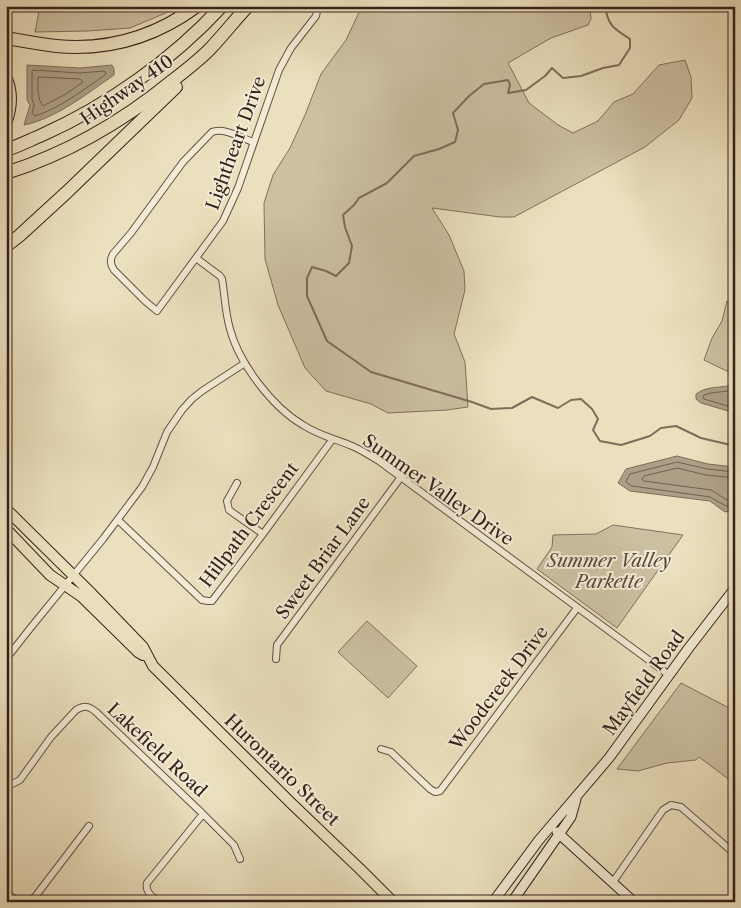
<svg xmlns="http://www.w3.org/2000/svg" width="741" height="908" font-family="'Libre Caslon Text',serif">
	<rect width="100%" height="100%" fill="#ebe0be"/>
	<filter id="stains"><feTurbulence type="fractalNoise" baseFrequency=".004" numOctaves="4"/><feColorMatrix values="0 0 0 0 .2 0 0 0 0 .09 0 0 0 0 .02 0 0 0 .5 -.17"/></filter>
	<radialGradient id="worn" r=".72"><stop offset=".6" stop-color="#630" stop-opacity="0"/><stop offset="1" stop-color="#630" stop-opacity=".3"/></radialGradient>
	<path fill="#ccc0a2" stroke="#81705e" d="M40,6h137l-9,6 -38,16 -42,3 -53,1z
		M362,6h228l1,13 -3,6 -37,13 -43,25 21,40 29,22 15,8 25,-12 16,-19 19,-8 26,-29 26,-5 6,17 1,21 -13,22 -34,27 -131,70h-14l-68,-9 17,27 15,36 1,19 -11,44 11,28 3,45 -21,3 -59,3 -17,-9 -45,-13 -21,-23 -27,-63 -13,-46 -1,-56 9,-28 17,-27 15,-33 16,-41 25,-34z
		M727,301l8,9v65l-31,-15 8,-22 10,-17z
		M613,525l70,10 -66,93 -80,-59 15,-22 1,-12 43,-1z
		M367,621l50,45 -29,32 -50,-46z
		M681,683l54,28v73l-36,-27 -3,3 -29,3 -29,8 -21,-2z"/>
	<path fill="#ad9f86" stroke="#7d6d5b" d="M27,65l53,3 32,-3 2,4v6c-26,18 -59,44 -90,50l6,-20 -3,-5z
		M735,384v29l-34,-10 -5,-4v-5c12,-9 25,-5 39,-10z
		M677,456l31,8 27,3v43l-10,2 -15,-11 -80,-10 -12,-8 8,-14z"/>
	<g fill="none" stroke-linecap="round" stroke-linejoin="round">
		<path stroke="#726050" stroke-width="1" d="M33,70l47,3 24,-2 2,2 -1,2c-22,15 -45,33 -70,41l-3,-3 2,-8 -2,-6v-27z
			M39,77l41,2 3,3 -17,12 -23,12c-6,-7 -5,-18 -5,-27z
			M735,389c-10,4 -21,2 -31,6l-1,2 1,2 31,9
			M735,472l-28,-3 -30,-7 -47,12 -4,7 1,2 5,3 78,11 16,9 9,-1
			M735,478l-29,-3 -29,-7 -33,8 -2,3 2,2 67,9 16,10 8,-1"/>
		<path stroke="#7d6d5b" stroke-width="2" d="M605,6c3,20 9,23 25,33v9l-11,17 -16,3 -22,8 -18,2 -11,-10 -7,8 -19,14 -18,3 2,-8 -2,-5 -24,4 -15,12 -16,17 5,17 -3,12 -16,7 -25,7 -27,27 -28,15 -5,7 -11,10 2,12 7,19 -3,17 -13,13 -10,-5 -14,-4 -5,11v18l20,45 44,31 101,30 19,7 21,-1 20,-11 26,11 13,-8 10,-1 11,10 6,10 -5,11 7,11 21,4 29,-9 11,-8 15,-2 25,12 34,8"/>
		<g stroke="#635143" stroke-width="8">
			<path id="street" d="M253,142c-11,-4 -30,-15 -41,-10l-29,30 -52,71 -18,21c-3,6 -3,10 1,16l31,31 12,10 66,-90 15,-33 41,-118 12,-22 25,-32 2,-10
				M196,258l24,18 2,3c3,17 3,33 8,50 9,34 42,78 73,96 15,10 32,14 49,21 10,4 18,10 27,15l290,214
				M237,483l-10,18 2,9 34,24
				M118,520l84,80 6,1h4l51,-67 69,-94
				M6,659l26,-33 71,-87 39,-52 11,-20 14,-35 15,-22 10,-11 10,-8 43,-28
				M276,659l1,-14 124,-168
				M381,749l10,3 39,37 5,3 5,-1 137,-183
				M6,784h6l8,-4 31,-43 25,-27c8,-5 13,-4 20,2l107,102 31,31 6,14
				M613,882l50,-72 8,-5 10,2 54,47
				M6,892l12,10
				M31,902l58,-76
				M158,902c-6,-6 -13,-10 -11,-19l56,-69"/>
		</g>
		<g stroke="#36211a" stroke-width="11">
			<path id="secondary" d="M557,832l77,70
				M493,902l46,-62 70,-82 79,-109 47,-61
				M512,902l59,-85 5,-18"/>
		</g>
		<g stroke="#36211a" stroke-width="12">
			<path id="primary" d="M6,509l81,80 56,58 10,19 139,138 68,65 33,33
				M6,529l44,46 31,21 57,56 5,3"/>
		</g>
		<g stroke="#36211a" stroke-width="14">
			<path id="highway" d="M6,38c17,3 33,6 50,8 52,5 99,-9 141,-40
				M6,79c6,14 5,27 0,42
				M6,150c13,-4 24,-10 36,-15 67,-30 130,-75 180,-129
				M6,173c63,-20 116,-51 166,-92 13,-10 26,-20 38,-32 13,-14 25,-29 38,-43
				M6,246l13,-10 48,-44 109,-105"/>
		</g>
		<use href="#street" stroke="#f2ebd5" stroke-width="6"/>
		<use href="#secondary" stroke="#f2ebd5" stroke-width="9"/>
		<use href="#primary" stroke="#ebe0be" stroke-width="10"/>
		<use href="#highway" stroke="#ebe0be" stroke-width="12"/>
	</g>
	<g text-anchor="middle" stroke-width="4" stroke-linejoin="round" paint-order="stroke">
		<g font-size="18" fill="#36211a" stroke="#f2ebd5">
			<text transform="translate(127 90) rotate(-35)" y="6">Highway 410</text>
			<text transform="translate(236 143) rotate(-70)" y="6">Lightheart Drive</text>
			<text transform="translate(438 490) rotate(35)" y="6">Summer Valley Drive</text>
			<text transform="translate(249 525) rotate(-53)" y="6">Hillpath Crescent</text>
			<text transform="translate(323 558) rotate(-54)" y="6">Sweet Briar Lane</text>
			<text transform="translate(644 683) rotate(-54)" y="6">Mayfield Road</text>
			<text transform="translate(499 688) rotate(-53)" y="6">Woodcreek Drive</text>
			<text transform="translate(157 750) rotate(43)" y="6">Lakefield Road</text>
			<text transform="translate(282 770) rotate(44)" y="6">Hurontario Street</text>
		</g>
		<g font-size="18" font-style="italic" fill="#5c493c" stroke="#f2ebd5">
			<text x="609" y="567">Summer Valley<tspan x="609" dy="21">Parkette</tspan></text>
		</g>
	</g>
	<rect width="741" height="908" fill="none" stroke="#ebe0be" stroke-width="25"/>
	<rect x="8" y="8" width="726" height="893" fill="none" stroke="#36211a" stroke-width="2.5"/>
	<rect x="12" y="12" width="716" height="883" fill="none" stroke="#36211a"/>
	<rect width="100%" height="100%" filter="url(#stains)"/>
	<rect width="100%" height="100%" fill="url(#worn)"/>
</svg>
